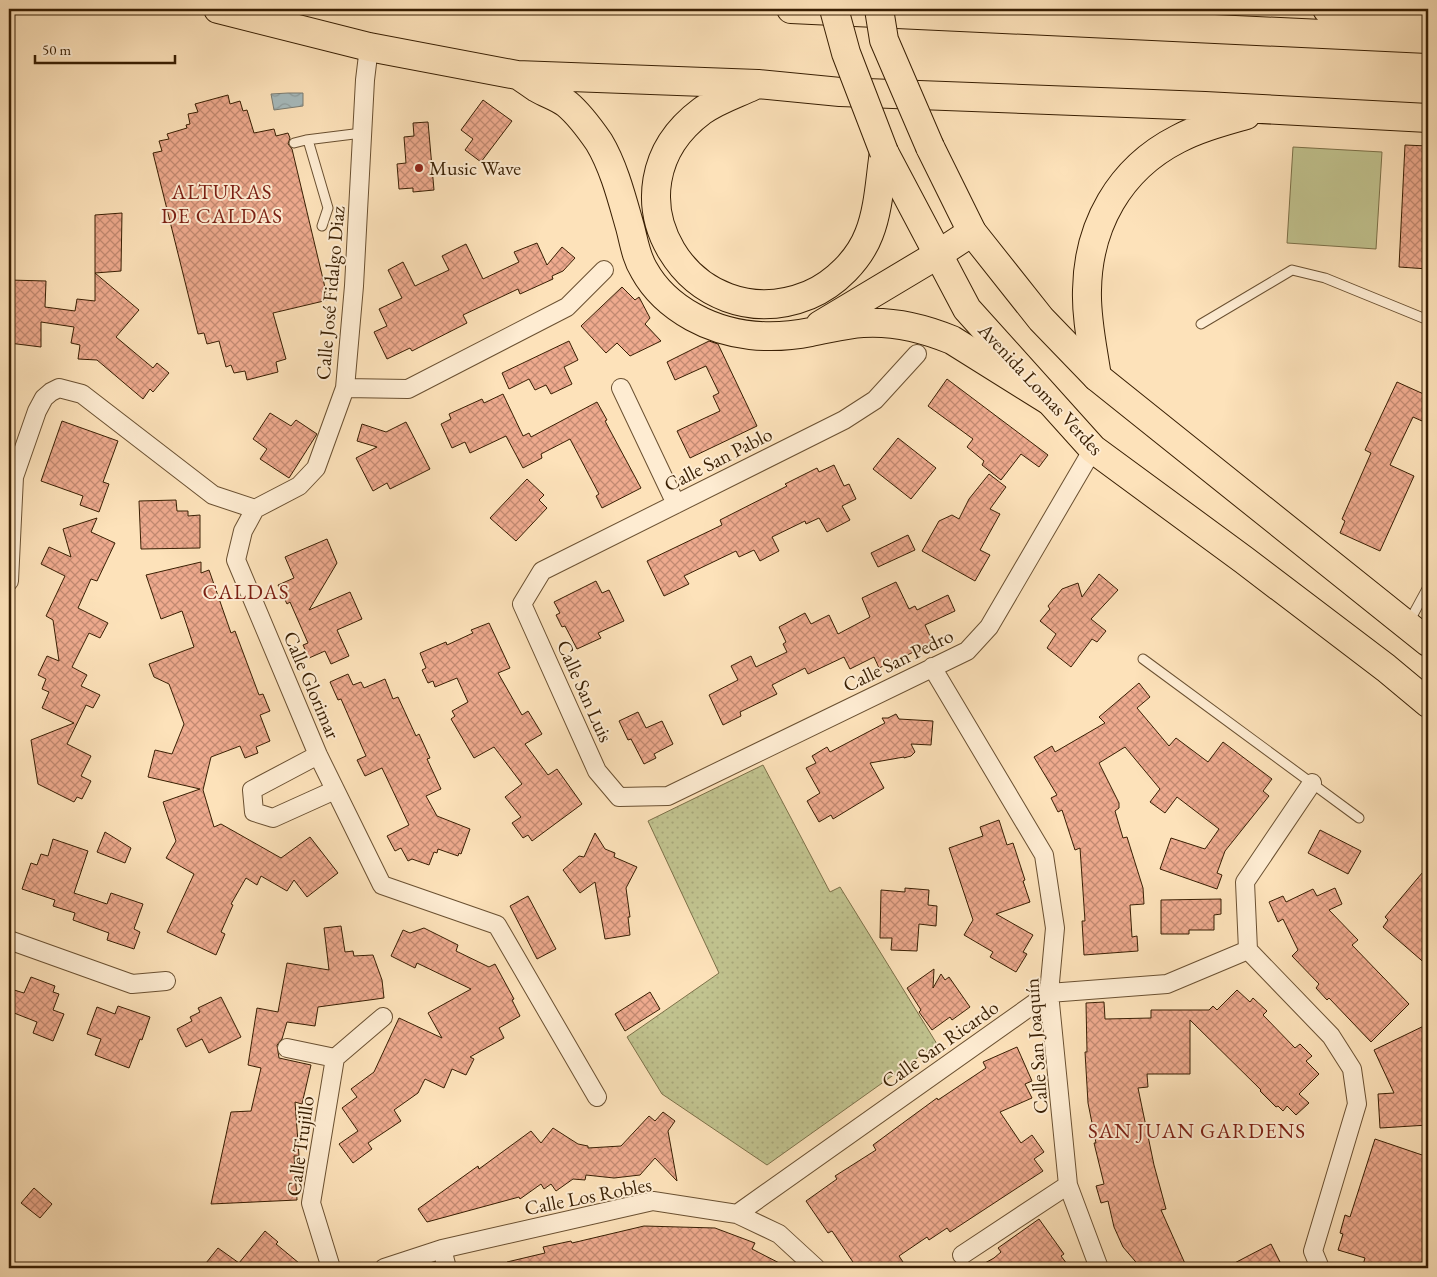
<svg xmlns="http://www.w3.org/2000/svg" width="1437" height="1277" font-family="'EB Garamond',serif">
	<defs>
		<pattern id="park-dots" width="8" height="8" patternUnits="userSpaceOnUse" patternTransform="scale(1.25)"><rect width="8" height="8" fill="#c1c38f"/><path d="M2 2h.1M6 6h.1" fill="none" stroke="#a7a77a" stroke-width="1.8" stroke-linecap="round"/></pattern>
		<pattern id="water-waves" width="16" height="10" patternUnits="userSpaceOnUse" patternTransform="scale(1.25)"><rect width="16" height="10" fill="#a6babc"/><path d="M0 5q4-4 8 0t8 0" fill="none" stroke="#909fa0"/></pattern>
		<pattern id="building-cross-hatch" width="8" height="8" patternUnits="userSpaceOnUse" patternTransform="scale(1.25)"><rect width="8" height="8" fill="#eeaa8e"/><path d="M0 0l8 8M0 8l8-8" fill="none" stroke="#c28a72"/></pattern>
	</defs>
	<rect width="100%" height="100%" fill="#fde2ba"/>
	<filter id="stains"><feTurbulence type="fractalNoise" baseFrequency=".004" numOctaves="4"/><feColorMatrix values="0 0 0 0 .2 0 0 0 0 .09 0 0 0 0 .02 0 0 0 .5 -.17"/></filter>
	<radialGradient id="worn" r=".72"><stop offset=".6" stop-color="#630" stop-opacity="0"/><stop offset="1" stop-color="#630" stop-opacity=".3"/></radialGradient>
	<path fill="#c1c38f" stroke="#7d7149" d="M1293,147l89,5 -6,97 -89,-6z"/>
	<path fill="url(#park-dots)" stroke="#7d7149" d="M763,765l67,127 10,-5 97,157 -170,121 -105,-71 -35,-57 92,-64 -71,-152z"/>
	<path fill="url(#water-waves)" stroke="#7a7c72" d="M288,93h15v13l-29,4 -3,-16z"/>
	<path fill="url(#building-cross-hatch)" stroke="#391f03" d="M228,95l2,9 10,-3 3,10 4,-1 7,23 20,-4 2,7 12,-3 2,5 -2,6 4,5 36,151 -55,13 13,46 -10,3 2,10 -31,8 -2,-9 -11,2 -3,-8 -5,2 -7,-26 -12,3 -3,-11 -6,1 -45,-181 9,-2 -3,-10 10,-2 -2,-5 20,-6 -1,-3 4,-1 -2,-10 10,-2 -3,-8z
		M483,100l29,21 -31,41 -16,-12 8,-11 -12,-9z
		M428,122l6,68 -21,2v-4l-14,1 -2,-25 9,-1 -2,-26 10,-1 -1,-13z
		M1405,145l23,1v123l-29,-2z
		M122,213l-1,58 -26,2 44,37 -23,27 37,31 4,-5 12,10 -16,19 -3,-3 -7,10 -46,-39 -19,-1 2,-14 -9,-2 3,-16 -33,-5v25l-32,-4v-63l37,1 -1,26 30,4 2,-12 18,2v-86z
		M537,243l10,22 15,-18 13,11 -12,13 -11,5 1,3 -33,15 -2,-5 -55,26 4,8 -55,28 -2,-3 -23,11 -13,-27 13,-6 -8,-17 23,-11 -14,-28 15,-8 12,24 34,-16 -7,-14 24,-12 17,35 36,-17 -5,-10z
		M622,287l13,13 4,-3 11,21 -5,6 16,17 -31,15 -13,-13 -11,10 -25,-27z
		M569,341l9,19 -14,7 8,17 -21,10 -5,-9 -11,5 -6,-11 -20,10 -7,-16z
		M709,341l9,3 39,82 -67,32 -13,-27 43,-20 -7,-15 6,-3 -13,-27 -31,14 -8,-18z
		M947,379l101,76 -9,12 -18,-13 -20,26 -19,-15 2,-4 -17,-14 6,-8 -45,-33z
		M1397,382l31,14v12l-6,13 -9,-4 -23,48 24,11 -34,75 -40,-18 5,-12 -3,-2 29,-66 -6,-3z
		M503,394l20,42 6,-3 2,4 66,-35 10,18 -2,1 36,67 -39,20 -6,-12 3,-2 -29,-55 -29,15 1,4 -19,10 -17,-32 -36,17 -5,-11 -13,6 -11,-24 10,-5 -2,-5 33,-15 2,4z
		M270,413l21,13 5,-6 21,14 -28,44 -29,-19 7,-10 -14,-10z
		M62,421l56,20 -15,41 6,2 -10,28 -19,-7 3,-9 -42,-15z
		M406,422l24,47 -40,20 -3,-6 -14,8 -17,-33 21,-11 -20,-6 5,-17 24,8z
		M898,438l38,30 -25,31 -38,-30z
		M834,465l10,21 5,-2 7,15 -14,7 8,14 -23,12 -8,-14 -13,6 -1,-3 -33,16 7,14 -19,10 -6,-11 -15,7 -3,-6 -52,25 5,8 -25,12 -17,-35 75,-36 -2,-5 67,-34 -2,-2 32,-16 2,4z
		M989,474l17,13 -16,22 10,5 -20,36 10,5 -15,26 -53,-30 17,-30 13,-6 7,4 10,-20z
		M527,479l17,16 -5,5 8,8 -31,33 -26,-23z
		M176,500l1,11h11v5l12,-1v33l-59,1 -2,-48z
		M97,518l-6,14 24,11 -18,38 -6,-2 -13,29 30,15 -8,15 -11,-5 -17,34 15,8 -6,11 19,9 -7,13 -7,-3 -19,39 24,12 -10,20 10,5 -9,18 -5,-2 -3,5 -36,-18 -7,-44 43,-17 -32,-15 7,-16 -7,-3 4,-10 -8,-4 9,-19 12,5 -6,-41 -7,-4 19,-40 -24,-12 8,-17 22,10 -8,-28z
		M908,535l7,15 -37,17 -7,-14z
		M327,539l10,24 -28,47 41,-18 12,27 -25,11 12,26 -18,8 -6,-13 -16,7 -6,-13 5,-2 -18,-41 -3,2 -9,-19 16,-7 -9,-21z
		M201,562v11l8,-3 22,63 4,-2 24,64 4,-1 7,17 -10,4 10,26 -14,6 2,6 -13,5 -5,-12 -29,11 -8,33 11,37 7,-3 60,34 29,-21 28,36 -31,24 -13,-17 -7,11 -26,-15 -4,9 -11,-7 -15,26 2,1 -12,27 4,2 -9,21 -49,-23 27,-58 -28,-16 10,-17 -13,-39 37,-13 -52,-12 7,-27 17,4 12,-30 -15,-40 -15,-7 -5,-13 45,-17 -12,-36 -21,8 -15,-44z
		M1099,574l19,16 -27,29 15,12 -9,11 -5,-3 -21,28 -24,-19 9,-14 -16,-13 10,-12 -2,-3 14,-17 16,-6 4,14z
		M596,581l6,12 7,-3 15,31 -26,12 3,5 -24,11 -12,-23 -3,1 -6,-12 4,-2 -6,-11z
		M896,582l13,27 6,-3 2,4 31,-15 7,16 -30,14 8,18 -54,25 -5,-11 -24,12 -6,-12 -36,17 -3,-6 -33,17 5,9 -37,18 1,4 -18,9 -14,-30 29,-15 -7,-14 20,-10 5,11 31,-15 -4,-8 3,-2 -7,-15 26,-14 6,11 18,-9 9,19 32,-17 -8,-19z
		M489,623l21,45 -12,5 24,42 6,-4 14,23 -17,10 23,31 9,-6 25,35 -50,37 -4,-6 -5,3 -11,-15 9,-6 -16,-20 17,-13 -28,-37 -20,11 -23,-39 4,-3 -3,-5 16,-9 -11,-24 -22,9 -2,-6 -5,2 -6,-13 4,-2 -6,-15 26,-11 1,3 26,-12 -2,-3z
		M348,674l5,11 8,-3 3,6 21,-9 8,20 5,-2 18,39 3,-2 11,24 -3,1 14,30 -15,7 11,20 33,13 -9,25 -2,-1 -1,3 -20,-7 -1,4 -3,-1 -5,13 -17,-6 -4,2 -7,-13 -6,3 -8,-15 22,-11 -27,-57 -17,8 -8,-16 9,-4 -25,-57 -3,1 -8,-18z
		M1139,683l11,14 -13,11 32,38 7,-8 32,24 15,-20 49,37 -9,12 6,5 -44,55 -8,22 5,2 -5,14 -57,-20 11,-31 34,11 14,-20 -42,-32 -12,16 -15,-11 10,-13 -35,-42 -26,16 20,40v5l-4,3 8,27 4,-1 16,51 1,16 -14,1 2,32 5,-1 1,15 -54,4 -2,-34h3l-5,-73 -5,2 -13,-40 -4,2 -7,-14 6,-3 -23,-38 18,-11 3,6 50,-29 -6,-6z
		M638,712l8,16 16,-7 11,23 -19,10 2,4 -12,6 -13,-25 -3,1 -9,-19z
		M896,714l3,5 34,2 -2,24 -20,-1 4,8 -4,4 -7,2v-1l-34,6 14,25 -51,31 -2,-4 -12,7 -12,-21 13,-8 -14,-25 10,-5 -4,-7 15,-9 3,5 55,-29 -3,-5h6z
		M999,820l8,25 6,-2 12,37 -2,1 7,21 -34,12 37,21 -10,17 4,2 -11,18 -26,-15 3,-5 -29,-17 9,-15 -24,-72 34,-12 -3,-9z
		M1320,830l41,21 -13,23 -40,-21z
		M105,832l26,16 -6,15 -28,-11z
		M595,833l10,16 10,4 -1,4 23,10 -11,21 4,29h-2l2,18 -25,4 -10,-57 -15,11 -17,-23 16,-14 5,1z
		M53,839l35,12 -14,42 33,11 4,-11 32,11 -9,25 6,3 -6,17 -27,-9 2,-7 -36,-13 2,-7 -22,-7 2,-6 -33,-11 9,-26 6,2 4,-11 7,2z
		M1428,866v100l-45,-39 5,-7 -3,-3z
		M905,888l24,2 -1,15 9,1 -1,20 -17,-2 -2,27 -26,-1 1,-12h-12l1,-48 24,2z
		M1335,888l7,16 -13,6 29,30 -6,5 57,59 -38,38 -42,-44 -2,2 -11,-12 3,-4 -27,-28 6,-6 -15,-31 -5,3 -9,-20 14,-6 3,6 27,-13 4,7z
		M528,896l28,53 -19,10 -27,-53z
		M1221,899v15l-7,1v15h-25v4h-28v-34z
		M341,926l4,26 8,-1 1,5 19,-1 9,25 2,18 -66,9 -3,19 -28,-4 -5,17 -5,6 2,13 32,7 -9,39 -7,-2 4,54h-5l3,44 -86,4 20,-92 20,-1 10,-43 -13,-3 9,-57 21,4 9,-49 42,7 -5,-42z
		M424,928l34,17 -2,6 33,16 6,-3 19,35 -2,1 8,16 -21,12 5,10 -34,19 4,2 -8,16 -14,-6 -8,19 -19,-9 -7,14 -24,17 7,11 -33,22 4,6 -19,14 -14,-19 19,-13 -16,-23 15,-11 -6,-8 23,-17 25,-54 43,20 -14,-25 43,-24 -54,-26 -2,5 -24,-12 12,-26 7,3z
		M934,969l-1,19 8,-14 4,6 4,-3 21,30 -18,13 -2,-3 -18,13 -13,-18 2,-2 -14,-22z
		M31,977l24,9 -2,6 6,2 -6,16 11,4 -11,27 -20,-8 4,-11 -28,-11v-8l5,-13 10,3z
		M1237,990l13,12 3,-4 14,13 -4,4 32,33 5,-4 12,12 -6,5 13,13 -20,20 10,9 -13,12 -9,-9 -4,5 -5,-5 -2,1 -16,-16 1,-1 -71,-70v54h-43l1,13 -10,1 16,77 12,44 -5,1 26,58h-46l-18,-21 -9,-20 -6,-26 -7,2 -5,-17 8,-2 -10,-41h2l-8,-40 -3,-51h2l-1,-49 18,-1 1,17 46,-1v-8h58l4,-4 4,4z
		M650,992l10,17 -35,22 -10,-17z
		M221,997l20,40 -32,16 -7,-14 -16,8 -9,-18 15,-8 -2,-4 10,-5 -2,-4z
		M118,1006l32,11 -8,23 -2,-1 -11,29 -34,-13 6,-16 -14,-5 10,-27 18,7z
		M1428,1024v101l-48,3 -2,-34 16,-1 -20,-43z
		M1017,1047l15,34 -7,3 7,14 -32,14 21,31 11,-8 12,17 -10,7 9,12 -93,61 -3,-4 -18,12 -2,-3 -28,19 8,12h-50l-25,-37 -4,2 -22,-32 31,-22 -2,-3 41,-26 -3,-5 34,-25 30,-22 1,2 48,-32 -3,-6z
		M663,1112l12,9 -7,10 9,50 -22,-23 -15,17 -26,3 -28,-3 -1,5 -12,-1 -17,12 -5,-7 -7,5 -3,-5 -21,15 -1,-2 -92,25 -9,-13 60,-43 1,3 52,-38 10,12 12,-15 25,16 10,2v2l33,-2 28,-30 6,5z
		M1375,1139l53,18v111h-66l3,-10 -27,-8 5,-16 -3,-1 5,-18 5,2z
		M34,1188l18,16 -12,14 -19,-15z
		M1039,1219l25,35 -3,2 9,12h-94l18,-10 7,-6 -3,-4z
		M644,1226l71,2 40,15 -3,6 37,19h-83v-2h-50v2h-148l-1,-6 38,-9 -2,-6 28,-6 1,2z
		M265,1231l13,11 -2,2 29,24h-103l16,-20 21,15z
		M1271,1244l9,18 -11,6h-44z"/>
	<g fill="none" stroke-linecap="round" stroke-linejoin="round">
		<g stroke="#6a5031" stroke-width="11">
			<path id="lane" d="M308,140l20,68 -6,18
				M294,143l12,-3 56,-7
				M1201,324l91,-54 33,8 103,42
				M1409,622l19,-35
				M1143,659l216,159"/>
		</g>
		<g stroke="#6a5031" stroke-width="20">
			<path id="street" d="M917,354l-42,46 -31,20 -302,151 -20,33 75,167 22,26 49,-1 299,-145 22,-24 104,-178
				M345,388l63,1 159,-82 37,-37
				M621,388l55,116
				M255,509l-12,22 -7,29 82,195 64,130 115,40 100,172
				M9,581l5,-104 23,-66 7,-13 7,-6 8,-4 23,6 131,101 42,14 44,-23 17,-18 29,-80 9,-102 11,-206 4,-33
				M932,667l112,188 11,73 -6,65 19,192 31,83
				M318,755l-66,35 2,22 19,6 62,-28
				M1312,783l-67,99 3,68 83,86 21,33 5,35 -44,147 7,17
				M9,940l123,44 34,-3
				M287,1048l48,10 48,-41
				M737,1214l312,-221 118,-9 81,-34
				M442,1249l5,19
				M962,1255l106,-70
				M331,1268l-20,-65 24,-145
				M384,1268l58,-19 211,-48 84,13 42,20 37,34"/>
		</g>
		<g stroke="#391f03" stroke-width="30">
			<path id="primary" d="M930,147l42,85 69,87 56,58 331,265
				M884,152l83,157 126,140 151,111 142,108 42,35"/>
		</g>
		<g stroke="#391f03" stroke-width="30">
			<path id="highway" d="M218,9l151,38 148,28 241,9 82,8 365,14 223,12
				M791,9l637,30
				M1327,9l101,4
				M518,75c6,4 13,9 19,13 10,6 21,9 30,16 12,10 23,25 32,38 15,25 23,57 31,85 4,15 6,30 14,43 11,20 29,36 49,47 36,20 78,23 118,15 17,-3 34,-8 52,-9 31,-2 60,5 89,17l96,60
				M753,86c-17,8 -36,14 -51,25 -106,79 -11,232 107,184 26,-11 50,-35 60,-61 10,-25 11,-56 15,-82
				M820,325l117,-70 35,-23
				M1097,377c-4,-28 -11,-58 -10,-87 1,-64 32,-121 91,-151 21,-11 44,-17 68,-24"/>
		</g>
		<use href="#lane" stroke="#feecd2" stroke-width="9"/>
		<use href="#street" stroke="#feecd2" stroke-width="18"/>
		<use href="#primary" stroke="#fde2ba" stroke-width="28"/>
		<use href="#highway" stroke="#fde2ba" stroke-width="28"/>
		<g stroke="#391f03" stroke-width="30" stroke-linecap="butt">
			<path id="primary-bridge" d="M834,9l12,44 38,99
				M879,9l5,31 46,107"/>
		</g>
		<use href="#primary-bridge" stroke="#fde2ba" stroke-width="28"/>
	</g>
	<circle fill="#8f2418" stroke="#feecd2" stroke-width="2" cx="419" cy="168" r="5"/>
	<g text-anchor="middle" stroke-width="4" stroke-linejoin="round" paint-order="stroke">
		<g font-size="20" fill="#391f03" stroke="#feecd2" text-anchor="start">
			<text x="429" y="175">Music Wave</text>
		</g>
		<g font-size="20" fill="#391f03" stroke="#feecd2">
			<text transform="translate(330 293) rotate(-85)" y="7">Calle José Fidalgo Diaz</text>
			<text transform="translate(1041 389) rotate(47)" y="7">Avenida Lomas Verdes</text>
			<text transform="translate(718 459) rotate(-27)" y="7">Calle San Pablo</text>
			<text transform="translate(898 660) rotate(-26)" y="7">Calle San Pedro</text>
			<text transform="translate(312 685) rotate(67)" y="7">Calle Glorimar</text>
			<text transform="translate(585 691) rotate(66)" y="7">Calle San Luis</text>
			<text transform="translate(940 1044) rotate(-35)" y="7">Calle San Ricardo</text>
			<text transform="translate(1036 1046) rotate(-94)" y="7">Calle San Joaquín</text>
			<text transform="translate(300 1146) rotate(-82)" y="7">Calle Trujillo</text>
			<text transform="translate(588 1196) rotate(-11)" y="7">Calle Los Robles</text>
		</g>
		<g font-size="21" letter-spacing="1" fill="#7a1f14" stroke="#feecd2">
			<text x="222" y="199">ALTURAS<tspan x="222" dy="24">DE CALDAS</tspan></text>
			<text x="246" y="599">CALDAS</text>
			<text x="1197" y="1138">SAN JUAN GARDENS</text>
		</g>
	</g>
	<rect width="1437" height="1277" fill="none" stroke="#fde2ba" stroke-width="30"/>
	<rect x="10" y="10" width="1417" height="1257" fill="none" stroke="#391f03" stroke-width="2.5"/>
	<rect x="15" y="15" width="1407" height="1247" fill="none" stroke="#391f03"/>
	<path d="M35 55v8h140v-8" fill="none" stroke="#391f03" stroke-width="2.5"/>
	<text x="42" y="55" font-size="15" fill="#391f03" stroke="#feecd2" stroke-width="4" paint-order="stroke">50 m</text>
	<rect width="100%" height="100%" filter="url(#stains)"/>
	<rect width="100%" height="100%" fill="url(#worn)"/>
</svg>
